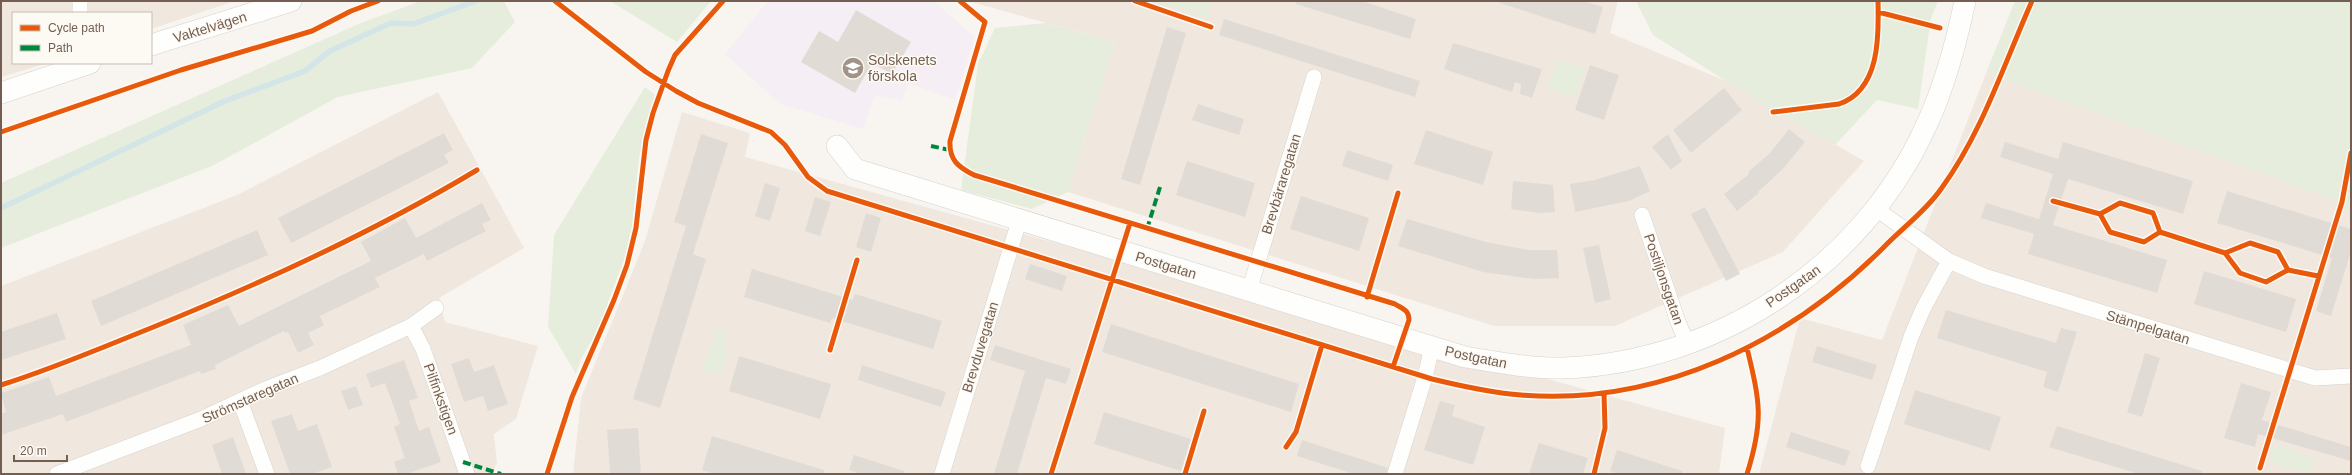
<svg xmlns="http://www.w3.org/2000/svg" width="2352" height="475" font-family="Helvetica,sans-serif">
	<rect width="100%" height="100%" fill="#f8f5f0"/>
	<path fill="#f0e8df" d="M1,1h234l-84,28v-16h-138v50h35l-47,14z
		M968,1h650l-8,32 116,48 138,80 -81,91 -168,74h-121l-426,-134 47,-150z
		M1986,73l365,133v268h-592l41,-156 82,22z
		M438,92l86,156 -85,50 6,24 93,24 -22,73 -22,15 3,29 -5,11h-491v-188l236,-91z
		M682,112l68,21 -5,24 980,271 -6,46h-1146l8,-76 64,-157z"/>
	<path fill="#f5eef4" d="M768,1h165l42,36 -20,63 -47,-17 -6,17 -27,-5 -12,34 -83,-25 -55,-50z"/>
	<path fill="#e6eddd" d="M421,1h83l11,21 -43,46 -134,29 -126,69 -211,82v-65l360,-160z
		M610,1h101l-34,41z
		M1150,1h61l-4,16z
		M1636,1h302l-7,17 -13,91 -41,-9 -42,45 -109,-64 -73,-46z
		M2015,1h336v205l-365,-133z
		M1046,23l69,19 -47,150 -36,17 -71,-19 17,-126 17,-36z
		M1557,60l28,9 -10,28 -28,-8z
		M645,87l10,8 -8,26 -8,37 -7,68 -7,31 -27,72 -17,30 -5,15 -28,-47 6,-92z
		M717,328l10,5 -3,10 4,10 -7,21 -19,-3z
		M2275,445l40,13 -6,16 -40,-12z"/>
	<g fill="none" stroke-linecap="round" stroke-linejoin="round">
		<path stroke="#d3e5e7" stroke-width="5.5" d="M1,208l224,-107 80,-30 25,-20 61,-28 22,1 63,-23"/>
	</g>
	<path fill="#e1dbd6" d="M1297,1h65l54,18 -6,20 -114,-35z
		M1500,1h83l20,6 -8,27 -95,-31z
		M856,10l55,32 -19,32 -20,-11 -17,30 -54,-31 18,-31 19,11z
		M1224,19l196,62 -5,16 -196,-62z
		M1167,27l19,6 -46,152 -19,-6z
		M1453,43l89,26 -10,29 -12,-4 1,-10 -6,-2 -3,10 -68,-23z
		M1590,65l29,10 -15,45 -29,-10z
		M1724,88l18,22 -51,43 -18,-23z
		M1198,104l46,15 -5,16 -47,-15z
		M1789,129l16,13 -22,27 -25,23 1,1 -22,18 -13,-17 25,-20 -1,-2 22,-19z
		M1426,130l67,22 -10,33 -69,-21z
		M444,133l9,17 -9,5 5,8 -158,80 -13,-25z
		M701,134l27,9 -35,111 13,5 -46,149 -27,-9 53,-173 -12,-4z
		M1668,134l14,27 -11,9 -19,-23z
		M2005,142l53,17 5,-17 130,39 -10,33 -115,-35 -6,18 -9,28 114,35 -10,33 -129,-39 6,-20 -53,-16 5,-15 53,16 14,-45 -53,-17z
		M1347,150l46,15 -5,16 -46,-15z
		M1187,161l68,22 -10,34 -69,-22z
		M1640,166l10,25 -21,10 -54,11 -5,-28 25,-4z
		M1513,181l40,4 2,27 -16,1 -28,-4z
		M765,183l15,5 -10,33 -15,-5z
		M2227,191l124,38v22l-20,65 -15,-5 16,-53 -115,-35z
		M1301,196l68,22 -10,33 -69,-22z
		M815,197l16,5 -11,34 -15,-5z
		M482,203l9,17 -9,4 4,7 -59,30 -3,-7 -49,24 5,9 -60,29 4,9 -16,8 6,12 -16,8 -10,-21 -3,1 -1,-2 -69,34 1,4 -15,5 -1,-3 -134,51 -3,-8 -62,21v-21l5,-2 -5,-19 48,-16 7,19 135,-51 -8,-20 45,-20 11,21 132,-65 -10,-19 44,-24 11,20z
		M1705,207l35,67 -14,7 -35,-67z
		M866,213l15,5 -10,34 -15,-5z
		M1407,219l79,23 42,8h29l2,28 -25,1 -51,-7 -85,-26z
		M257,230l11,25 -167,71 -10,-25z
		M1599,245l12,54 -16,4 -12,-55z
		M1030,264l37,12 -5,15 -37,-12z
		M752,269l101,31 2,-6 87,27 -9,28 -101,-31 -2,5 -86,-26z
		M2204,271l92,28 -10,33 -92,-28z
		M1946,310l110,33 5,-15 16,4 -19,60 -15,-5 4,-15 -110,-34z
		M57,313l9,26 -65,21v-28z
		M1111,324l188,60 -8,28 -189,-60z
		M995,345l76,24 -5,15 -20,-6 -29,96h-23l31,-103 -35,-11z
		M1817,346l60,19 -5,15 -60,-18z
		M2145,353l15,5 -18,59 -15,-5z
		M739,356l92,28 -11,35 -91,-28z
		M469,358l5,14 20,-7 14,39 -20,7 -5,-15 -19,6 -13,-38z
		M404,360l14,38 -9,3 10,30 10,-4 12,35 -35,12h-8l-4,-12 11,-4 -11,-31 6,-3 -15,-41 -14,5 -5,-14z
		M862,365l84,27 -5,15 -83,-27z
		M2241,383l30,9 -9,28 89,27v14l-93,-27 -3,13 -31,-9z
		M356,386l7,19 -15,5 -7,-19z
		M1915,390l86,27 -11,34 -86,-27z
		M1440,401l15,4 -3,11 33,11 -12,38 -49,-15z
		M1104,412l87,27 -10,32 -87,-27z
		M292,414l6,17 19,-7 15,43 -20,7h-22l-19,-53z
		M2057,426l145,45 -1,3h-62l-90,-27z
		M638,428l3,46h-31l-3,-44z
		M1791,432l59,19 -5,15 -59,-19z
		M712,436l112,34v4h-109l-13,-4z
		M233,437l13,37h-24l-10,-29z
		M1302,440l86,28 -2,6h-32l-57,-18z
		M1539,443l49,15 -5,16h-54z
		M1617,450l65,21v3h-63l-9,-3z
		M854,455l50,16v3h-43l-12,-4z"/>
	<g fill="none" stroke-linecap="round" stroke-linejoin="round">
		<g stroke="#d7d2ce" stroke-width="16">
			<path id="street" d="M80,1v12
				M1875,208l74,53 35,15 331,102 36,-2
				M1642,215l36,107 9,21
				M1249,291l65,-214
				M411,326l12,23 44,125
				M240,401l27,73
				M1868,466l43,-129 12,-28 26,-48
				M57,474l144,-55 62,-29 57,-22 91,-42 25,-18
				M942,474l77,-253
				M1395,474l30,-97 7,-30"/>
		</g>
		<g stroke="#d6d1cb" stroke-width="22">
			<path id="secondary" d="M151,45l140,-44
				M1,93l89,-30
				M837,146l18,23 610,188c32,5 66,12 99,11 154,-6 298,-101 362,-242 19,-40 30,-82 39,-125"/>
		</g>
		<use href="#street" stroke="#fefefd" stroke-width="15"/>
		<use href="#secondary" stroke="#fefefd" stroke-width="21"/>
		<path stroke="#00873e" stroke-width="4" stroke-dasharray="8 4" stroke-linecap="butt" d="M931,146l19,4
			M1147,229l13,-42
			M463,462l38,12"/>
		<g stroke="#fdfaf3" stroke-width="8">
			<path id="cycleway" d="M555,1l91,71 30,19 22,12 73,29 14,13 23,32 19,14 605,188c29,7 59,14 89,16 137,11 267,-52 362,-147 18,-19 43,-37 58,-59 41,-56 63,-125 91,-188
				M960,1l25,21 -35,119c-1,19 8,26 24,34l421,129c8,5 14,6 14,16l-16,47
				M1135,1l76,26
				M1878,12l62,16
				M1773,112l66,-8c41,-14 40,-68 39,-103
				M1,132l180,-62 131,-39 39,-20 27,-10
				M2053,201l47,13 10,18 34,10 16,-10 65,21 15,20 26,9 22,-12 30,6
				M2100,214l20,-11 33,10 7,19
				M2225,253l25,-10 28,9 10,18
				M1367,297l31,-104
				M1747,348c13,54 17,72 0,126
				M830,350l27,-90
				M1,385c51,-16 100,-37 150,-57 111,-45 223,-96 326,-158
				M1286,447l10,-15 26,-87
				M2260,468l82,-266 9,-49
				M547,474l25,-77 42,-97 13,-35 9,-37 10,-88 7,-27 15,-42 7,-16 48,-54
				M1051,474l79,-251
				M1185,474l19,-63
				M1594,474l11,-46 -1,-35"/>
		</g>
		<use href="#cycleway" stroke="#e8590c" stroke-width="5"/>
	</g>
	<defs>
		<g id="school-disc" transform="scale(1.15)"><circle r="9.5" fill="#a29389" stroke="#fdfaf3"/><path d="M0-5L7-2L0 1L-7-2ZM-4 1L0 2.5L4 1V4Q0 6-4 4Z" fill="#fff"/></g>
	</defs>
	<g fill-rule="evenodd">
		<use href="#school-disc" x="853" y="68"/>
	</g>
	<g text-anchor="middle" stroke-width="3" stroke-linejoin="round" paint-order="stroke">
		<g font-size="14" fill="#745e52" stroke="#fdfaf3">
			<text transform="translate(210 27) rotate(-17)" y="5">Vaktelvägen</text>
			<text transform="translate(1281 184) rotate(-73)" y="5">Brevbäraregatan</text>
			<text transform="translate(1166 265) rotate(17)" y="5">Postgatan</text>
			<text transform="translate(1664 279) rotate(71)" y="5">Postiljonsgatan</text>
			<text transform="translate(1793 286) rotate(-35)" y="5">Postgatan</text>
			<text transform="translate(2148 327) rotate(17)" y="5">Stämpelgatan</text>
			<text transform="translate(980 347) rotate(-73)" y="5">Brevduvegatan</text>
			<text transform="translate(1476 357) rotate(12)" y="5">Postgatan</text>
			<text transform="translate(250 398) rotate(-24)" y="5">Strömstaregatan</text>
			<text transform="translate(441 399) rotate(70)" y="5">Pilfinkstigen</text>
		</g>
		<g font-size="14" fill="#745e52" stroke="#fdfaf3" text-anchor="start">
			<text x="868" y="65">Solskenets<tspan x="868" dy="16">förskola</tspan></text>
		</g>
	</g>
	<rect width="2352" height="475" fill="none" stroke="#745e52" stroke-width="4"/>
	<rect x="12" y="12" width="140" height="52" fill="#fdfaf3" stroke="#c6bcb3"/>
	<rect x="20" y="25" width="20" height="6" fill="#e8590c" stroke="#c6bcb3"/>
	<text x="48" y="32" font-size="12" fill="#745e52">Cycle path</text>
	<rect x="20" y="45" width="20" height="6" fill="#00873e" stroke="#c6bcb3"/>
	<text x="48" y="52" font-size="12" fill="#745e52">Path</text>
	<path d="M14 455v6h53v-6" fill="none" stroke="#745e52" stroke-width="2"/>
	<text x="20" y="455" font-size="12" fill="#745e52" stroke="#fdfaf3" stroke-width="3" paint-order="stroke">20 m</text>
</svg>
